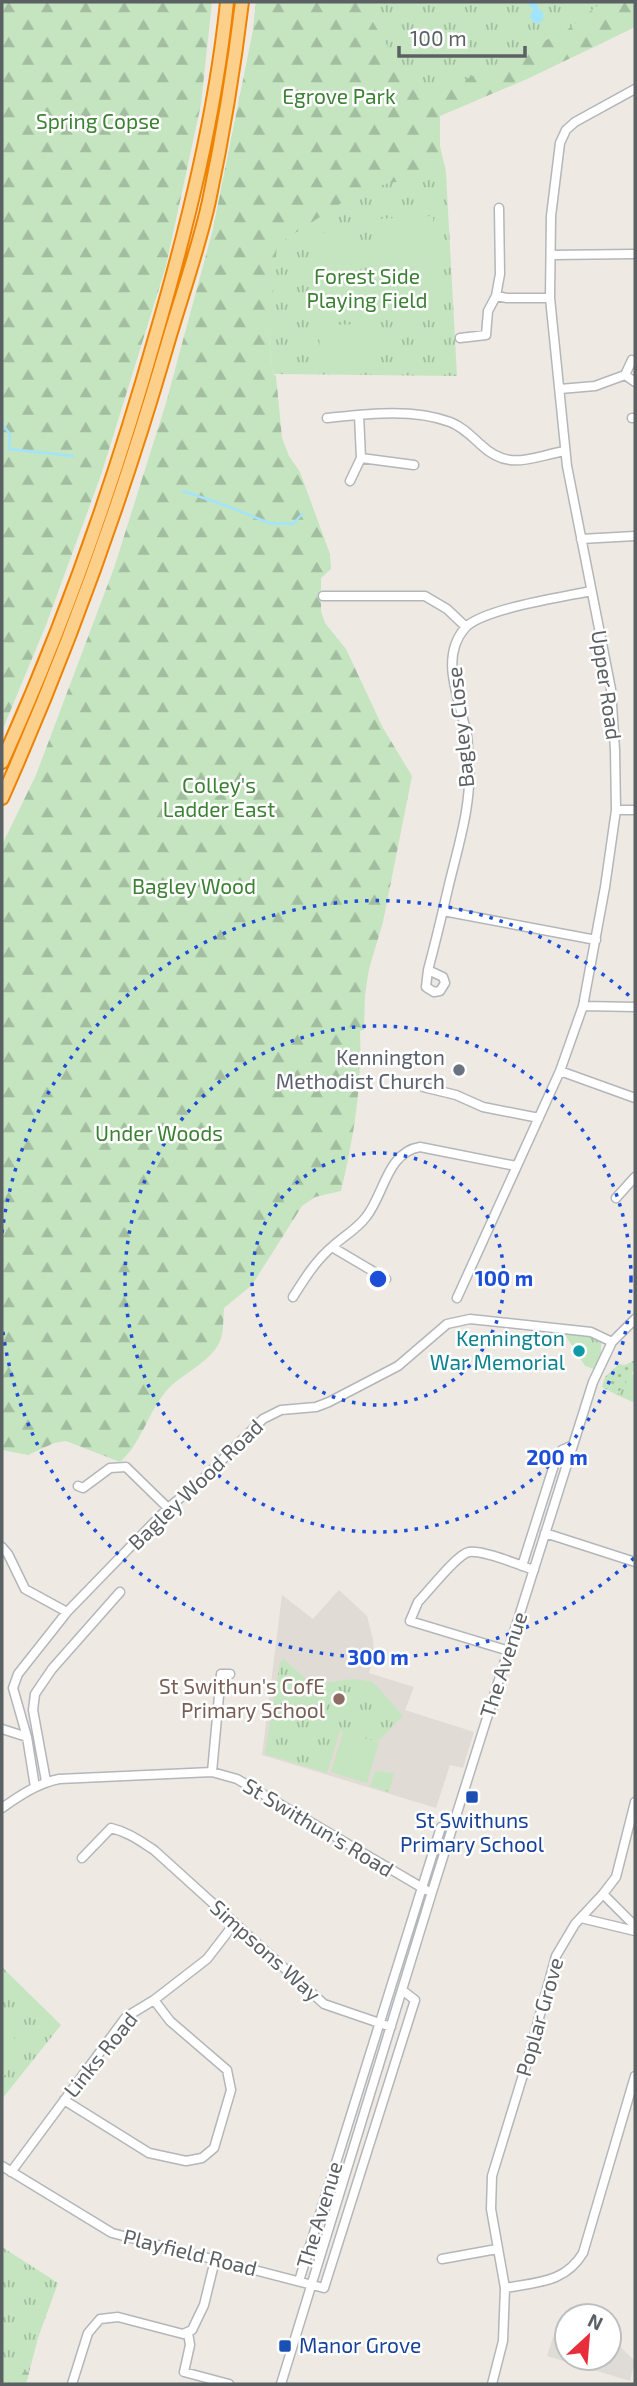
<svg xmlns="http://www.w3.org/2000/svg" width="637" height="2386" font-family="'Exo 2',sans-serif">
	<defs>
		<pattern id="grass-tufts" width="24" height="20" patternUnits="userSpaceOnUse" patternTransform="scale(1.75)"><rect width="24" height="20" fill="#c4e5bf"/><path d="M3 7l-1-3M5 7V3M7 7l1-3M15 17l-1-3M17 17v-4M19 17l1-3" fill="none" stroke="#a2bd9f"/></pattern>
		<pattern id="forest-firs" width="22" height="20" patternUnits="userSpaceOnUse" patternTransform="scale(1.75)"><rect width="22" height="20" fill="#c4e5bf"/><path d="M5 1l3.5 6h-7zM16 11l3.5 6h-7z" fill="#a2bd9f"/></pattern>
		<pattern id="garden-dots" width="8" height="8" patternUnits="userSpaceOnUse" patternTransform="scale(1.75)"><rect width="8" height="8" fill="#c4e5bf"/><path d="M2 2h.1M6 6h.1" fill="none" stroke="#a2bd9f" stroke-width="1.8" stroke-linecap="round"/></pattern>
	</defs>
	<rect width="100%" height="100%" fill="#eeeae3"/>
	<path fill="#dfdcd7" d="M609,2336l26,25 -5,20 -83,-25 6,-19 14,4v17h42z"/>
	<path fill="#e0dbd4" d="M339,1590l28,26 6,23 1,16 -5,18 45,14 -9,23 69,22 -11,36 -13,-3 -14,43 -174,-53 20,-160 31,24z"/>
	<path fill="url(#grass-tufts)" d="M256,2h379v25l-106,51 -90,38 1,31 6,26 11,203 -184,-2 -4,-35 1,-28 -57,-82 40,-198z
		M564,1333l25,2 12,7v11l-7,16 -9,-3z
		M631,1373l4,3v27l-18,-8z
		M283,1659l29,25 42,-5 19,3 30,34 -26,26 -37,-11 -13,42 -62,-19 15,-92z
		M375,1771l19,2 -5,19 -19,-6z
		M2,1967l59,58 -59,74z
		M2,2247l56,36 -20,55 -12,46h-24z"/>
	<path fill="url(#forest-firs)" d="M2,2h210l-11,102 -35,162 -65,209 -55,150 -44,106z
		M256,2h119l-10,7 56,92 146,-71 35,-28h33v25l-106,51 -89,38v31l6,26 -57,10 -31,9 -81,53 -8,94 4,35 3,2 6,62 7,18 11,16 30,82 1,15 -10,9v33l4,12 21,26 37,79 29,48 -29,146 -14,47 -4,26 -1,35 -4,1c2,55 -6,106 -19,160l-26,6 -13,9 -50,79 -28,23c-1,10 0,24 -4,33 -8,20 -38,33 -52,48 -20,22 -26,54 -48,73l-54,-21 -12,2 -26,12 -26,-5v-605l34,-70 78,-207 52,-165 47,-174 40,-198z
		M2,2360l27,13 -3,11h-24z"/>
	<path fill="url(#garden-dots)" d="M635,1360v9l-18,26 -15,-8 3,-10 14,-13 6,1z"/>
	<path fill="#c4e5bf" d="M433,216l5,89 -59,2 -5,-88z
		M310,233h46v72l-46,1z
		M381,324v40h-61l-1,-39z
		M343,1732l36,11 -12,40 -36,-11z
		M2,2016l12,21 1,23 -13,19z"/>
	<path fill="#a2e3ff" d="M526,2h11v5l6,5v7l-3,4h-6l-4,-6 3,-8z"/>
	<g fill="none" stroke-linecap="round" stroke-linejoin="round">
		<path stroke="#a2e3ff" stroke-width="2.5" d="M2,424l8,10 -1,15 64,7
			M183,491l44,15 42,17 24,1 9,-10"/>
		<g stroke="#b3b6ba" stroke-width="11">
			<path id="minor" d="M551,255l84,-1
				M496,296l4,-22 -1,-66
				M460,338l26,-3 2,-24 8,-15 11,2h43
				M625,375l7,-15
				M560,389l35,-3 30,-11 10,7
				M327,418c39,-4 86,-10 123,4 13,5 21,14 30,22 29,28 51,13 85,7
				M632,418h3
				M361,458l53,7
				M350,481l11,-23 -2,-43
				M581,539l54,-3
				M323,596h102l22,13 19,18
				M616,810h19
				M443,911l153,29
				M428,970c7,-26 13,-51 19,-77 10,-44 25,-86 22,-131 -1,-8 -1,-18 -2,-26 -6,-34 -29,-77 -2,-108 17,-19 98,-31 126,-37
				M428,970l15,7 2,6 -5,8 -6,1 -8,-5z
				M583,1006l52,1
				M560,1071l75,27
				M423,1087l33,8 27,12 56,11
				M616,1198l19,-21
				M332,1247l54,32
				M293,1297c12,-19 23,-37 40,-51 11,-10 24,-17 33,-29 18,-22 21,-65 54,-70l96,19
				M457,1298l103,-227 23,-65 22,-119 11,-77 -1,-60 -4,-61 -44,-223 -17,-168 1,-82 9,-73 6,-13 9,-8 60,-33
				M78,1486l5,2 27,-20 16,-1 42,41
				M545,1533l90,29
				M2,1547l6,7 17,35 42,23
				M522,1566l33,-104 7,-12 11,-5
				M509,1651l-99,-30 8,-19c10,-10 39,-48 51,-50 15,-2 50,13 65,18
				M2,1729l25,8
				M212,1772l9,-98h9
				M46,1781l-13,-71 2,-16 17,-25 68,-77
				M35,1787l-8,-50 -14,-49 5,-14 49,-62 101,-104 33,-27 62,-62 18,-9 35,-3 13,-5 69,-36 49,-42 23,-5 121,13 21,10
				M2,1808c17,-12 36,-25 57,-29l153,-7 25,7 189,111
				M82,1858l29,-30c17,4 29,13 43,22l170,154 67,23
				M603,1894l32,32
				M581,1918l54,13
				M64,2100l85,53 37,8 16,-3 12,-10 17,-58 -4,-20 -57,-49 -16,-21
				M2,2166l110,67 212,55 91,-288 -13,-10
				M11,2172l115,-155 28,-17 53,-41 27,-35
				M442,2259l55,-10
				M299,2281l142,-454
				M505,2288c32,-6 60,-5 78,-35l52,-177
				M188,2333l2,12 -6,27 45,12
				M72,2384l16,-51 12,-14 18,-2 65,17 9,-4 12,-25 11,-45
				M281,2384l151,-492 161,-510 19,-40 23,-23
				M492,2384l11,-43 2,-53 -14,-79 1,-33 35,-114 29,-106 19,-32 28,-30 13,-17 19,-75"/>
		</g>
		<g stroke="#ef8301" stroke-width="16">
			<path id="highway" d="M2,762c62,-137 112,-279 153,-424 32,-110 60,-221 72,-336
				M2,798c65,-146 119,-295 164,-449 14,-49 32,-98 43,-148 14,-66 25,-133 33,-199"/>
		</g>
		<use href="#minor" stroke="#fff" stroke-width="8"/>
		<use href="#highway" stroke="#fccf8b" stroke-width="12"/>
	</g>
	<g fill="none" stroke="#1d4ed8" stroke-width="3.5" stroke-dasharray="3.5 7">
		<circle cx="378" cy="1279" r="126"/>
		<circle cx="378" cy="1279" r="253"/>
		<path d="M634 1558A379 379 0 0 1 2 1325M2 1233A379 379 0 0 1 634 1000"/>
	</g>
	<circle fill="#6b7280" stroke="#fff" stroke-width="2.5" cx="459" cy="1070" r="7"/>
	<circle fill="#0f9aa8" stroke="#fff" stroke-width="2.5" cx="579" cy="1351" r="7"/>
	<circle fill="#8d6e63" stroke="#fff" stroke-width="2.5" cx="339" cy="1699" r="7"/>
	<g fill="#1a4fb4" stroke="#fff" stroke-width="2.5">
		<rect x="465" y="1790" width="14" height="14" rx="3.5"/>
		<rect x="278" y="2339" width="14" height="14" rx="3.5"/>
	</g>
	<g text-anchor="middle" stroke-width="5" stroke-linejoin="round" paint-order="stroke">
		<g font-size="21" fill="#3c8134" stroke="#fff">
			<text x="339" y="104">Egrove Park</text>
			<text x="98" y="129">Spring Copse</text>
			<text x="367" y="284">Forest Side<tspan x="367" dy="24">Playing Field</tspan></text>
			<text x="219" y="793">Colley's<tspan x="219" dy="24">Ladder East</tspan></text>
			<text x="194" y="894">Bagley Wood</text>
			<text x="159" y="1141">Under Woods</text>
		</g>
		<g font-size="21" fill="#5b6063" stroke="#fff">
			<text transform="translate(606 685) rotate(82)" y="7">Upper Road</text>
			<text transform="translate(461 727) rotate(-96)" y="7">Bagley Close</text>
			<text transform="translate(196 1485) rotate(-44)" y="7">Bagley Wood Road</text>
			<text transform="translate(504 1665) rotate(-72)" y="7">The Avenue</text>
			<text transform="translate(318 1828) rotate(31)" y="7">St Swithun's Road</text>
			<text transform="translate(265 1951) rotate(42)" y="7">Simpsons Way</text>
			<text transform="translate(540 2017) rotate(-74)" y="7">Poplar Grove</text>
			<text transform="translate(101 2055) rotate(-51)" y="7">Links Road</text>
			<text transform="translate(320 2215) rotate(-73)" y="7">The Avenue</text>
			<text transform="translate(190 2253) rotate(14)" y="7">Playfield Road</text>
		</g>
		<g font-size="21" fill="#5b616d" stroke="#fff" text-anchor="end">
			<text x="445" y="1065">Kennington<tspan x="445" dy="24">Methodist Church</tspan></text>
		</g>
		<g font-size="21" fill="#0d838f" stroke="#fff" text-anchor="end">
			<text x="565" y="1346">Kennington<tspan x="565" dy="24">War Memorial</tspan></text>
		</g>
		<g font-size="21" fill="#785e54" stroke="#fff" text-anchor="end">
			<text x="325" y="1694">St Swithun's CofE<tspan x="325" dy="24">Primary School</tspan></text>
		</g>
		<g font-size="21" fill="#164399" stroke="#fff">
			<text x="472" y="1828">St Swithuns<tspan x="472" dy="24">Primary School</tspan></text>
			<text x="299" y="2353" text-anchor="start">Manor Grove</text>
		</g>
	</g>
	<circle cx="378" cy="1279" r="10" fill="#1d4ed8" stroke="#fff" stroke-width="3.5"/>
	<g font-size="21" text-anchor="middle" font-weight="bold" fill="#1d4ed8" stroke="#fff" stroke-width="5" stroke-linejoin="round" paint-order="stroke">
		<text x="504" y="1286">100 m</text>
		<text x="557" y="1465">200 m</text>
		<text x="378" y="1665">300 m</text>
	</g>
	<rect width="637" height="2386" fill="none" stroke="#5b6063" stroke-width="7"/>
	<g transform="translate(588 2337) rotate(26)"><circle r="33" fill="#ffffff" stroke="#bdbfc1" stroke-width="2"/>
	<path d="M0-5L12 26L0 18L-12 26Z" fill="#e82e3a"/>
	<text y="-10" font-size="19" font-weight="bold" text-anchor="middle" fill="#5b6063">N</text>
	</g>
	<path d="M399 46v10h126v-10" fill="none" stroke="#5b6063" stroke-width="3.5"/>
	<text x="410" y="46" font-size="21" fill="#5b6063" stroke="#ffffff" stroke-width="5" paint-order="stroke">100 m</text>
</svg>
